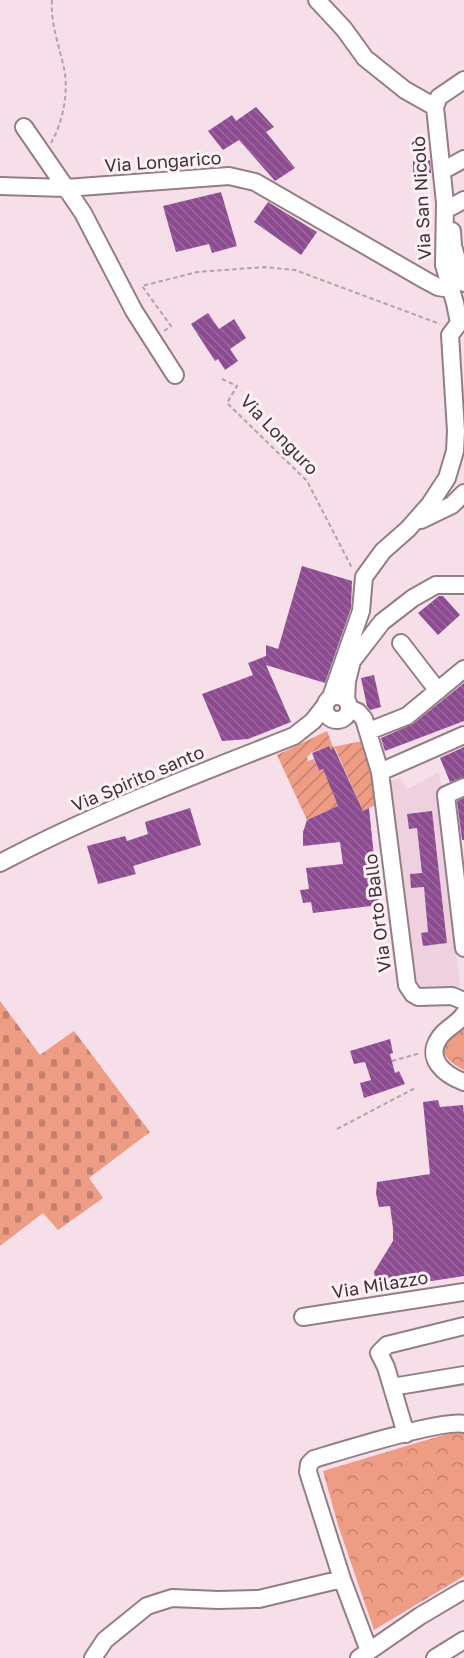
<svg xmlns="http://www.w3.org/2000/svg" width="464" height="1658" font-family="'Golos Text',sans-serif">
	<defs>
		<pattern id="cemetery-stones" width="16" height="16" patternUnits="userSpaceOnUse" patternTransform="scale(1.5)"><rect width="16" height="16" fill="#ee9c84"/><path d="M2 7V4a2 2 0 0 1 4 0v3zM10 15v-3a2 2 0 0 1 4 0v3z" fill="#c2806d"/></pattern>
		<pattern id="park-crowns" width="20" height="18" patternUnits="userSpaceOnUse" patternTransform="scale(1.5)"><rect width="20" height="18" fill="#ee9c84"/><path d="M2 6a3 3 0 1 1 6 0M12 15a3 3 0 1 1 6 0" fill="none" stroke="#c2806d"/></pattern>
		<pattern id="garden-furrows" width="10" height="10" patternUnits="userSpaceOnUse" patternTransform="scale(1.5)"><rect width="10" height="10" fill="#ee9c84"/><path d="M-1 1l2-2M0 10L10 0M9 11l2-2" fill="none" stroke="#c2806d"/></pattern>
		<pattern id="building-back-hatch" width="6" height="6" patternUnits="userSpaceOnUse" patternTransform="scale(1.5)"><rect width="6" height="6" fill="#8d4b91"/><path d="M-1 5l2 2M0 0l6 6M5-1l2 2" fill="none" stroke="#9b699e"/></pattern>
	</defs>
	<rect width="100%" height="100%" fill="#f7dfea"/>
	<path fill="#efd0de" d="M439,772l3,19 -5,5 23,190 -33,5 -7,-2 -4,-7 -27,-200 10,-4 9,11z"/>
	<path fill="url(#cemetery-stones)" d="M0,1001l40,54 34,-24 76,101 -61,46 14,20 -45,32 -15,-17 -43,33z"/>
	<path fill="url(#park-crowns)" d="M464,1028v42c-11,-6 -28,-16 -16,-30 4,-5 11,-8 16,-12z
		M460,1430l4,2v144l-90,54 -36,-105 -15,-54z"/>
	<path fill="url(#garden-furrows)" d="M327,731l6,16 29,-6 16,63 -15,7 -28,-63 -4,2 -2,-4 -17,6 -5,5 1,4 6,-2 5,12 4,-2 11,25 -1,1 4,8h2l-1,20 -7,-14 -24,11 -30,-65z"/>
	<path fill="url(#building-back-hatch)" d="M256,107l18,20 -8,5 29,36 -20,13 -36,-41 -16,10 -15,-19 24,-16 4,6z
		M430,160l1,13 -18,1v-13z
		M221,192l16,54 -25,7 -3,-9 -33,8 -13,-46z
		M268,202l49,30 -16,23 -47,-33z
		M208,313l11,16 15,-10 12,19 -16,11 8,12 -13,9 -7,-11 -3,2 -24,-37z
		M302,566l50,15 -1,27 -26,75 -59,-18 25,57 -43,17 -26,2 -20,-47 51,-19 -5,-12 18,-7v-11l12,4z
		M439,596h4l17,19 -22,20 -20,-22z
		M374,675l7,32 -11,3 -3,-4 -6,-28z
		M464,683v38l-79,30 -4,-13 32,-14z
		M329,746l2,4 3,-2 29,63 6,-3 10,97 -66,8 -2,-11 -8,1 -3,-13 9,-1 -3,-21 37,-4 -3,-22 -37,4v-14l4,-12 31,-14 -15,-37 -4,2 -7,-18z
		M464,747v30l-14,5 -10,-24z
		M464,798v42h-2l-5,-39z
		M190,808l11,37 -68,21 3,8 -38,10 -11,-38 38,-10 2,5 21,-7 -3,-12z
		M432,811l15,132 -24,3 -2,-13 7,-1 -4,-45 -13,1 -1,-14 12,-1 -5,-45 -8,1 -2,-15z
		M390,1039l3,14 -3,1 5,19 4,-2 6,13 -41,14 -4,-15 11,-3 -6,-18 -11,2 -4,-13z
		M438,1100l2,7 23,-2 1,9v162l-77,12 -1,-4h-10l-2,-12 19,-31v-13l-3,-22 -11,1 -3,-13 1,-12 53,-8 -7,-72z"/>
	<g fill="none" stroke-linecap="round" stroke-linejoin="round">
		<g stroke="#937e88" stroke-width="20">
			<path id="minor" d="M317,0l27,29 21,29 40,32 30,17
				M24,127l42,61
				M442,171l22,-12
				M0,186l66,2
				M451,207l13,-7
				M452,231l1,15 11,37
				M459,323l-4,-20 -11,-38 1,-62 -10,-96 4,-10 25,-17
				M175,375l-41,-64 -51,-98 -17,-25 163,-12 26,6 170,98 13,7 12,2
				M421,520l31,-15 12,-12
				M401,643l37,48
				M325 708a12 12 0 1 1 24 0a12 12 0 1 1-24 0Z
				M331,697l30,-86 3,-34 19,-26 25,-22 22,-25 17,-26 8,-27 1,-20 -6,-96 9,-12
				M346,700l1,-19 5,-20 30,-39 31,-24 23,-13h28
				M349,708l9,4 6,7 16,53 27,213 6,9 5,3 34,-1 12,5
				M369,731l38,-15 57,-47
				M380,772l84,-37
				M464,787l-18,8 18,153
				M0,863c94,-50 195,-88 294,-127l19,-15 11,-14
				M464,1014c-6,10 -17,13 -24,23 -16,22 5,38 24,45
				M303,1317l161,-25
				M392,1387l72,-12
				M406,1434l-20,-67 -7,-14 8,-8 77,-19
				M369,1651l-27,-72 -34,-107 1,-8 5,-5c27,-8 129,-40 150,-35
				M93,1658l12,-18 42,-34 25,-8 46,2 41,-1 83,-20
				M359,1658l61,-42 44,-26
				M435,1658l29,-18"/>
		</g>
		<path stroke="#b4a1a9" stroke-width="2" stroke-dasharray="4.5 3" stroke-linecap="butt" d="M51,143c11,-19 17,-47 14,-69 -4,-24 -15,-49 -13,-74
			M164,331l7,-5 -29,-40 55,-14 68,-5 30,3 145,54
			M222,379l15,7 -10,17 80,78 45,87
			M392,1061l29,-8
			M337,1129l78,-41"/>
		<use href="#minor" stroke="#fff" stroke-width="16"/>
	</g>
	<g text-anchor="middle" stroke-width="6" stroke-linejoin="round" paint-order="stroke">
		<g font-size="18" fill="#3d3438" stroke="#fef0f6">
			<text transform="translate(163 162) rotate(-4)" y="6">Via Longarico</text>
			<text transform="translate(422 198) rotate(-93)" y="6">Via San Nicolò</text>
			<text transform="translate(279 435) rotate(46)" y="6">Via Longuro</text>
			<text transform="translate(138 779) rotate(-23)" y="6">Via Spirito santo</text>
			<text transform="translate(378 913) rotate(-97)" y="6">Via Orto Ballo</text>
			<text transform="translate(380 1285) rotate(-9)" y="6">Via Milazzo</text>
		</g>
	</g>
</svg>
